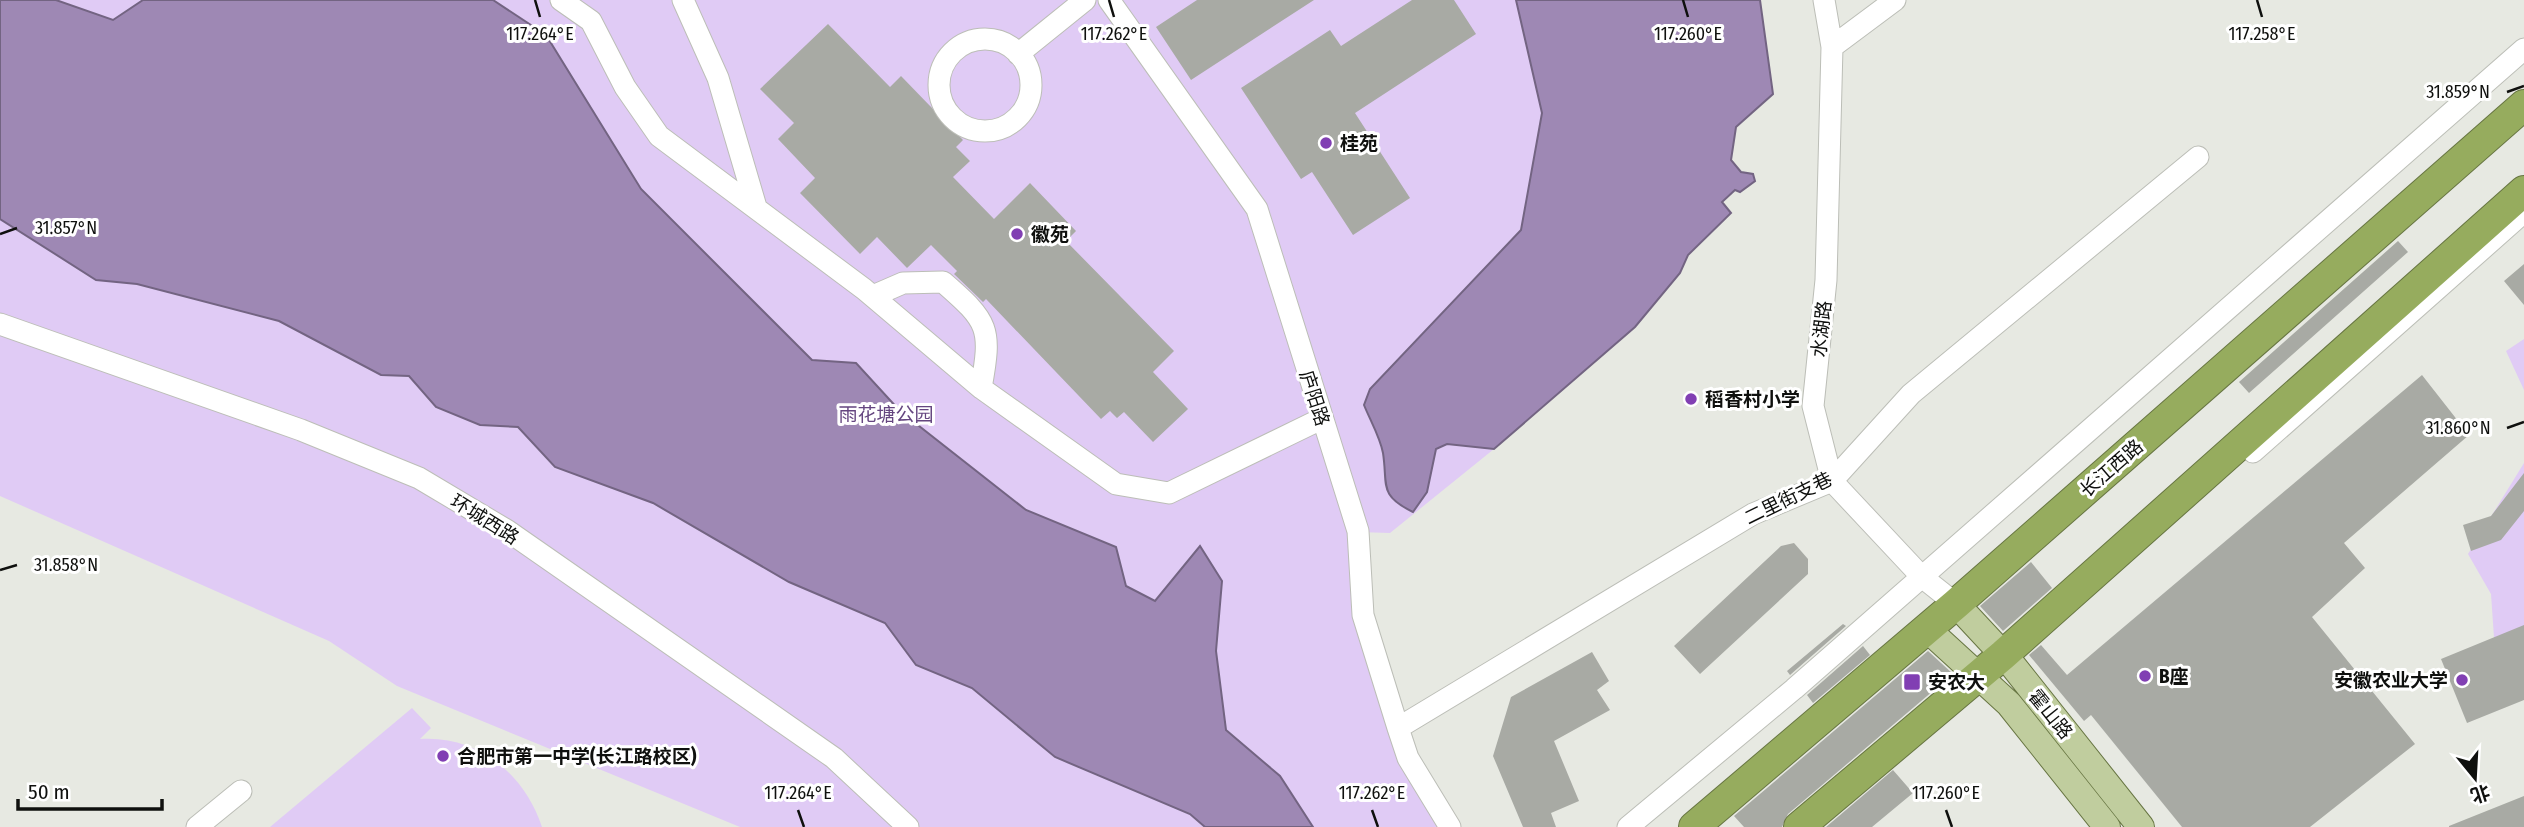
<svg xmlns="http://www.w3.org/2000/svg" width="2524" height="827" font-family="'Fira Sans Condensed','Noto Sans SC',sans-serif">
	<rect width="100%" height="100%" fill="#e7e9e2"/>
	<path fill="#e0cbf5" d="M0,0h1760l13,94 -37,33 -5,33 10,12 12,2 2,7 -15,11 -5,-2 -13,12 9,11 -43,42 -8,18 -45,54 -141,122 -104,84 -32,-1 5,83 35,113 52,99h-710l-343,-141 -68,-45 -329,-145z
		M2524,339v51l-18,-39z
		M2524,463v178l-29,11 -4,-58 -23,-40z
		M412,708l19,20 -11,11c57,-4 104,34 122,88h-272z"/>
	<path fill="#9e88b4" stroke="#736482" stroke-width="2" d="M0,0h56l57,20 30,-20h350l53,35 95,154 171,171 44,3 44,48 126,99 90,37 10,39 29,15 45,-55 22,35 -6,70 10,79 54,46 33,51h-108l-15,-13 -135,-57 -83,-69 -56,-23 -31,-42 -96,-41 -136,-79 -98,-36 -37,-40 -38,-2 -44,-18 -27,-31 -28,-1 -102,-54 -142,-37 -41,-4 -96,-61z
		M1516,0h244l13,94 -37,33 -5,33 10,12 12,2 2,7 -15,11 -5,-2 -13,12 9,11 -43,42 -8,18 -45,54 -141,122 -47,-5 -11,5 -9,43 -14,20c-35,-17 -25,-27 -30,-59 -3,-16 -13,-33 -19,-48l6,-16 151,-159 21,-117z"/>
	<path fill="#a8aaa4" d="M1197,0h117l-123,80 -35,-53z
		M1412,0h42l22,34 -121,79 55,85 -57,37 -41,-63 -11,7 -60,-91 89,-58 11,16z
		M828,24l62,63 11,-11 62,64 -7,7 14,14 -17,16 41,42 36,-36 46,48 -10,10 108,110 -21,21 35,37 -35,33 -29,-30 -7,6 -7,-7 -9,8 -115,-120 -3,3 -29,-28 3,-3 -26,-26 -24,23 -30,-31 -17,17 -60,-61 15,-15 -37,-39 16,-16 -34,-34z
		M2398,241l10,11 -159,141 -10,-11z
		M2524,264v41l-20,-24z
		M2422,375l47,60 -125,108 21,25 -53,49 103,127 -105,83h-128l-91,-112 -7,6 -55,-66 12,-10 26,30z
		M2524,473v38l-23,29 -30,11 -8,-26 28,-9z
		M1794,543l14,16v15l-108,100 -26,-28 107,-100z
		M2031,562l21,26 -49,43 -23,-25z
		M1843,624l3,2 -56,49 -3,-4z
		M2524,625v75l-57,23 -26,-64z
		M1863,646l7,9 -57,48 -6,-8z
		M1928,651l25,23 -165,140 -6,13h-38l-10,-11z
		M1592,652l17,29 -12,9 13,20 -56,31 25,60 -28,12 5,14h-33l-30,-71 18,-59z
		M1893,770l20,23 -41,34h-46z
		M2524,796v31h-75v-1z"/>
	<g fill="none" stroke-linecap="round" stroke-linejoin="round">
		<g stroke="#bcbeb7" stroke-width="23">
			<path id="minor" d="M561,0l30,21 34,66 34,49 205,153 117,99 135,96 53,9 152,-74
				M683,0l35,78 38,129
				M1109,0l148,209 101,322 5,84 35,113 10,30 42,69
				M1824,0l8,47 -6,233 -13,126 19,75 90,96 34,27
				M939 85a46 46 0 1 1 92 0a46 46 0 1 1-92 0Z
				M1832,47l63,-47
				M1018,54l67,-54
				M873,296l30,-13 40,-1c46,40 49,46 38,106
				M0,324l301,106 118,48 89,53 326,227 74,69
				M2253,452l271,-240
				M1398,728l355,-214 79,-33 79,-87 287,-237
				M197,827l44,-36
				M1628,827l166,-138 730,-640"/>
		</g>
		<g stroke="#677542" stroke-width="28">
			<path id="major" d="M1956,604l54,58 131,165
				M1926,628l83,76 98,123"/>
		</g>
		<g stroke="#677542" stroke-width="32">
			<path id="highway" d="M1694,827l262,-223 568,-499
				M1799,827l204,-172 521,-464"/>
		</g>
		<use href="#minor" stroke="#fff" stroke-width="21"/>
		<use href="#major" stroke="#c0cd9e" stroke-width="26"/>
		<use href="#highway" stroke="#96ac5e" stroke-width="30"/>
	</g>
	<path fill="none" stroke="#0f100e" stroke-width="2.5" d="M535,0l5,17M1109,0l5,17M1683,0l5,17M2257,0l5,17M2507,92l17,-6M0,234l17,-6M2507,428l17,-6M0,570l17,-5M798,810l6,17M1372,810l6,17M1946,810l6,17"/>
	<g fill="#813fb3" stroke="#fff" stroke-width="2.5">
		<circle cx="1326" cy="143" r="7"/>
		<circle cx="1017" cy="234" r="7"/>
		<circle cx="1691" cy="399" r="7"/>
		<circle cx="2145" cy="676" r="7"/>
		<circle cx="2462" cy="680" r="7"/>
		<rect x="1903" y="673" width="18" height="18" rx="3.5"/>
		<circle cx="443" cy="756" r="7"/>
	</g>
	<g text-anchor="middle" stroke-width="6" stroke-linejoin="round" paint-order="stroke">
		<g font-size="19" font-weight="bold" fill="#0f100e" stroke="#fff" text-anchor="start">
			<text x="1340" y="150">桂苑</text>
			<text x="1031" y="241">徽苑</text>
			<text x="1705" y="406">稻香村小学</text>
			<text x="2159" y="683">B座</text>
			<text x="2448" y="687" text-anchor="end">安徽农业大学</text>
			<text x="1928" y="689">安农大</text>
			<text x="457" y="763">合肥市第一中学(长江路校区)</text>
		</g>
		<g font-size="19" fill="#0f100e" stroke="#fff">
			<text transform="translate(1821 329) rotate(-84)" y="7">水湖路</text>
			<text transform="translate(1315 398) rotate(72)" y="7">庐阳路</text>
			<text transform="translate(2111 468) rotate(-41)" y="7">长江西路</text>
			<text transform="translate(1788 498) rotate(-26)" y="7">二里街支巷</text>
			<text transform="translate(485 519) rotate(32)" y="7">环城西路</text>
			<text transform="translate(2051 714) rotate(51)" y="7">霍山路</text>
		</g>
		<g font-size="19" fill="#654680" stroke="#fff">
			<text x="886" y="421">雨花塘公园</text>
		</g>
	</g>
	<g font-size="18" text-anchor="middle" fill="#0f100e" stroke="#fff" stroke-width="6" stroke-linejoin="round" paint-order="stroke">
		<text x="540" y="40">117.264°E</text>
		<text x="1114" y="40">117.262°E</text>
		<text x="1688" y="40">117.260°E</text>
		<text x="2262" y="40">117.258°E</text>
		<text x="2458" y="98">31.859°N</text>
		<text x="66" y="234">31.857°N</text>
		<text x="2458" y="434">31.860°N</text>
		<text x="66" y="571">31.858°N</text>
		<text x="798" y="799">117.264°E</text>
		<text x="1372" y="799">117.262°E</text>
		<text x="1946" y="799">117.260°E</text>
	</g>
	<g transform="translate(2475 778) rotate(162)" stroke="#ffffff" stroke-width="5" paint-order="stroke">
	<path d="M0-5L12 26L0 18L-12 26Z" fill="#0f100e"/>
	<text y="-10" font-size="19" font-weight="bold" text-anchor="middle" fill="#0f100e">北</text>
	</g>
	<path d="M18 799v10h144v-10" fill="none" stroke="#0f100e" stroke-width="3.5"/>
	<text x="28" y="799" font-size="21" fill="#0f100e" stroke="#ffffff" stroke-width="5" paint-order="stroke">50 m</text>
</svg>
